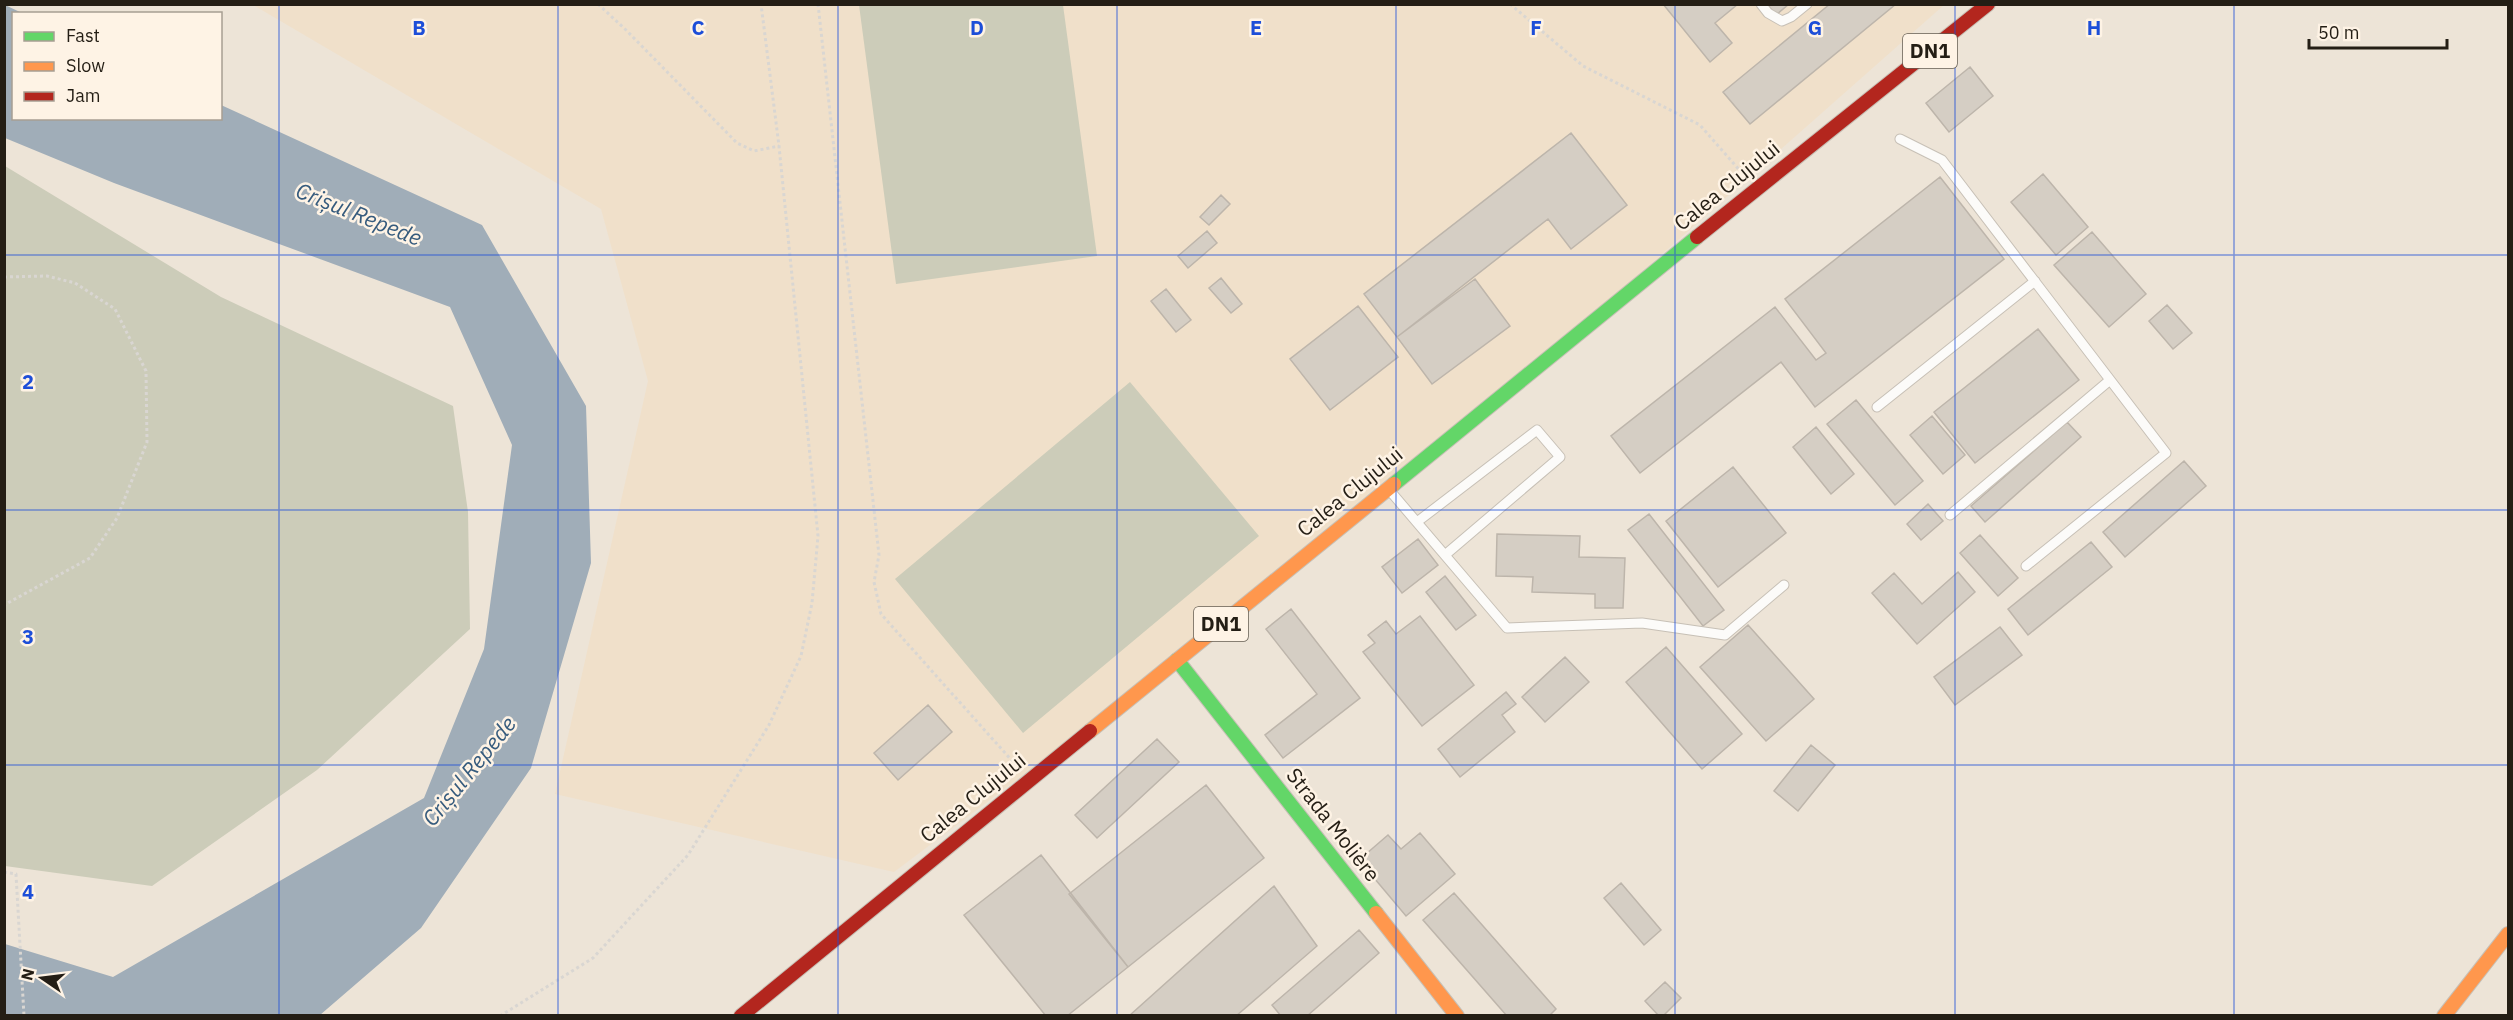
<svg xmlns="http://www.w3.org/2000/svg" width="2513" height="1020" font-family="'IBM Plex Sans',sans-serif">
	<rect width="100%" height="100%" fill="#ede4d7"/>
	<path fill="#f0e0ca" d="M253,5h1691l-515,455 -252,200 -283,212 -339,-78 93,-413 -47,-172z"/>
	<path fill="#ccccb9" d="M859,5h204l34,251 -201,28z
		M5,166l216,131 232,109 15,106 2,117 -153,141 -165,116 -147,-20z
		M1130,382l129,154 -236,197 -128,-154z"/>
	<path fill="#a0adb8" d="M5,5l17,8 -8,1v104h206l1,-13 261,120 104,181 5,157 -60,205 -110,160 -101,87h-315v-71l108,33 311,-179 60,-149 28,-204 -62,-138 -336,-124 -109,-45z"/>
	<path fill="#d5cec4" stroke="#bdb5ab" stroke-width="1.5" d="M1663,4h75l-23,19 17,20 -22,19z
		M1767,4h22l-13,11z
		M1830,4h66l-146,120 -27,-32z
		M1970,67l23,29 -44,36 -23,-29z
		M1571,133l56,72 -56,44 -23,-30 -151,118 -33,-43z
		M2043,174l45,53 -32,28 -45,-53z
		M1940,177l64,82 -189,148 -34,-45 -141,111 -29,-37 164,-129 41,53 10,-7 -41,-54z
		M1221,195l9,9 -21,21 -9,-8z
		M1207,231l10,12 -29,25 -10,-12z
		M2092,232l54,62 -37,33 -55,-62z
		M1221,278l21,26 -11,9 -22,-25z
		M1475,279l35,47 -78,58 -35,-47z
		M1166,289l25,31 -15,12 -25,-31z
		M2167,305l25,28 -19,16 -24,-28z
		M1358,306l40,51 -68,53 -40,-51z
		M2038,329l41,51 -104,83 -41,-51z
		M1856,400l67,81 -28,24 -68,-81z
		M1932,416l33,39 -22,19 -33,-39z
		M2067,422l14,15 -96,85 -14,-16z
		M1816,427l38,47 -23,20 -38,-47z
		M2184,461l22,25 -81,71 -22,-25z
		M1733,467l53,66 -68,54 -52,-66z
		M1928,504l15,17 -22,19 -14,-16z
		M1649,514l75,96 -21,16 -75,-96z
		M1497,534l83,2 -1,21 46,1 -2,50h-28v-14l-63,-2 1,-15 -37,-1z
		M1980,535l38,43 -20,18 -38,-43z
		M1418,539l20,26 -36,28 -20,-26z
		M2091,542l21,25 -84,68 -20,-26z
		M1958,572l17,20 -58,52 -45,-51 22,-20 28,31z
		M1445,576l31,39 -20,15 -30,-38z
		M1291,609l69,89 -77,60 -18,-23 52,-41 -51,-65z
		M1420,616l54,69 -52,41 -59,-74 12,-9 -7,-8 18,-14 10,13z
		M1748,625l66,74 -48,42 -66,-74z
		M2000,627l22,28 -67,50 -21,-28z
		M1666,647l76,87 -40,35 -76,-87z
		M1565,657l24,25 -44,40 -23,-25z
		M1506,692l10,12 -14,11 13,17 -55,45 -22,-28z
		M928,705l24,27 -54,48 -24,-27z
		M1157,739l22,23 -82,76 -22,-23z
		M1811,745l24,20 -37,46 -24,-20z
		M1206,785l58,73 -136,109 -59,-73z
		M1420,833l35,41 -49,42 -47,-56 29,-25 13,14z
		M1041,855l87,112 -61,49h-21l-82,-101z
		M1621,883l40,47 -17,15 -40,-47z
		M1274,886l43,60 -81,70h-107z
		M1454,893l102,116 -7,7h-42l-84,-96z
		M1359,930l20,23 -72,63h-26l-9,-11z
		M1665,982l16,16 -18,18h-4l-14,-15z"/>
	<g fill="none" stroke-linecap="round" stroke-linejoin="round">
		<g stroke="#c7c0b6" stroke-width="11">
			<path id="lane" d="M1761,4l7,9 14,8 9,-4 16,-13
				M1900,139l42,21 224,293 -140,113
				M1877,407l158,-126
				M1391,492l116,136 135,-5 83,12 59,-50
				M1950,515l160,-135
				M1417,522l120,-92 23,27 -115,98"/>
		</g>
		<g stroke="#c7c0b6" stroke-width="16">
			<path id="fast" d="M1394,484l303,-247
				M1177,660l199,253"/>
		</g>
		<g stroke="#c7c0b6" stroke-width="16">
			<path id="slow" d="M1090,731l304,-247
				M1376,913l81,103
				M2444,1016l64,-82"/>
		</g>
		<g stroke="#c7c0b6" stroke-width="16">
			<path id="jam" d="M1697,237l291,-233
				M741,1016l349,-285"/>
		</g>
		<path stroke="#d9d6d2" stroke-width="3" stroke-dasharray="3 3" stroke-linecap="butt" d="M598,4l28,26 111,113 17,8 25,-5
			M818,4l61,551 -5,27 7,32 133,149
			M1510,4l73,62 117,59 41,47
			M4,277l43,-1 28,7 40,26 31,62 1,71 -30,76 -27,40 -86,47
			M4,872l12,2 8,142
			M500,1016l93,-58 95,-103 81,-130 32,-69 11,-53 6,-67 -39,-390 -18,-142"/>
		<use href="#lane" stroke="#fcfbf9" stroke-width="9"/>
		<use href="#fast" stroke="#63d668" stroke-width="14"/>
		<use href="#slow" stroke="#ff974d" stroke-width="14"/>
		<use href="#jam" stroke="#b3261e" stroke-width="14"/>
	</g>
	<path fill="none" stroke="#1d4ed8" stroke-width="1.5" stroke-opacity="0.55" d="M279,4v1012M558,4v1012M838,4v1012M1117,4v1012M1396,4v1012M1675,4v1012M1955,4v1012M2234,4v1012M4,255h2504M4,510h2504M4,765h2504"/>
	<g text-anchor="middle" stroke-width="5" stroke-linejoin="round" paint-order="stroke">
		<g fill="#fef3e5" stroke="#655e53" stroke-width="1.5">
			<rect x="1903" y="34" width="54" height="34" rx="4.5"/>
			<rect x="1194" y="607" width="54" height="34" rx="4.5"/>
		</g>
		<g font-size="20" font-weight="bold" fill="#241e15">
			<text x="1930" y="58">DN1</text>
			<text x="1221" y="631">DN1</text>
		</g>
		<g font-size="21" fill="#241e15" stroke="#fef3e5">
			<text transform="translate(1727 186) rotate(-39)" y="7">Calea Clujului</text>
			<text transform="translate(1350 492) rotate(-39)" y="7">Calea Clujului</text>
			<text transform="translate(973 798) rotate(-39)" y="7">Calea Clujului</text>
			<text transform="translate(1333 825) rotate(52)" y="7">Strada Molière</text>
		</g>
		<g font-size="22" font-style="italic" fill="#365b7d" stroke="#fef3e5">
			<text transform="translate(359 214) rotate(22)" y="8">Crișul Repede</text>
			<text transform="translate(469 771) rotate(-51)" y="8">Crișul Repede</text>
		</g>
	</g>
	<g font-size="20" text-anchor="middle" font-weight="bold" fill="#1d4ed8" stroke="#fef3e5" stroke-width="5" stroke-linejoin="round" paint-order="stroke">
		<text x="419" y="35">B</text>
		<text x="698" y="35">C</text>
		<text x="977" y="35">D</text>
		<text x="1256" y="35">E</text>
		<text x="1536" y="35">F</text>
		<text x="1815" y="35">G</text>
		<text x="2094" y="35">H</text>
		<text x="28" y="389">2</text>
		<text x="28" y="644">3</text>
		<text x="28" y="899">4</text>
	</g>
	<rect width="2513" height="1020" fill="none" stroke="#241e15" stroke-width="12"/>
	<rect x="12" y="12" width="210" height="108" fill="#fef3e5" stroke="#a79e92" stroke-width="1.5"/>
	<rect x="24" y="32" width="30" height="9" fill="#63d668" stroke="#a79e92" stroke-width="1.5"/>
	<text x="66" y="42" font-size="18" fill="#241e15">Fast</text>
	<rect x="24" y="62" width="30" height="9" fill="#ff974d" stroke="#a79e92" stroke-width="1.5"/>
	<text x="66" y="72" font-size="18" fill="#241e15">Slow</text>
	<rect x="24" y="92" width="30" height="9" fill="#b3261e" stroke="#a79e92" stroke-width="1.5"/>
	<text x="66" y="102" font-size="18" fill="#241e15">Jam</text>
	<g transform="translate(42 978) rotate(284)" stroke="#fef3e5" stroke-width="4.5" paint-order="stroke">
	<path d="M0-4.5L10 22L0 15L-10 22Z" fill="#241e15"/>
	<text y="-9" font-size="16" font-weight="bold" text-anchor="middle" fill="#241e15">N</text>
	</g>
	<path d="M2309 39v9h138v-9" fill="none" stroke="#241e15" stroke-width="3"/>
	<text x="2318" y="39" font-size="18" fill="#241e15" stroke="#fef3e5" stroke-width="4.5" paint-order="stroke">50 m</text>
</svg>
